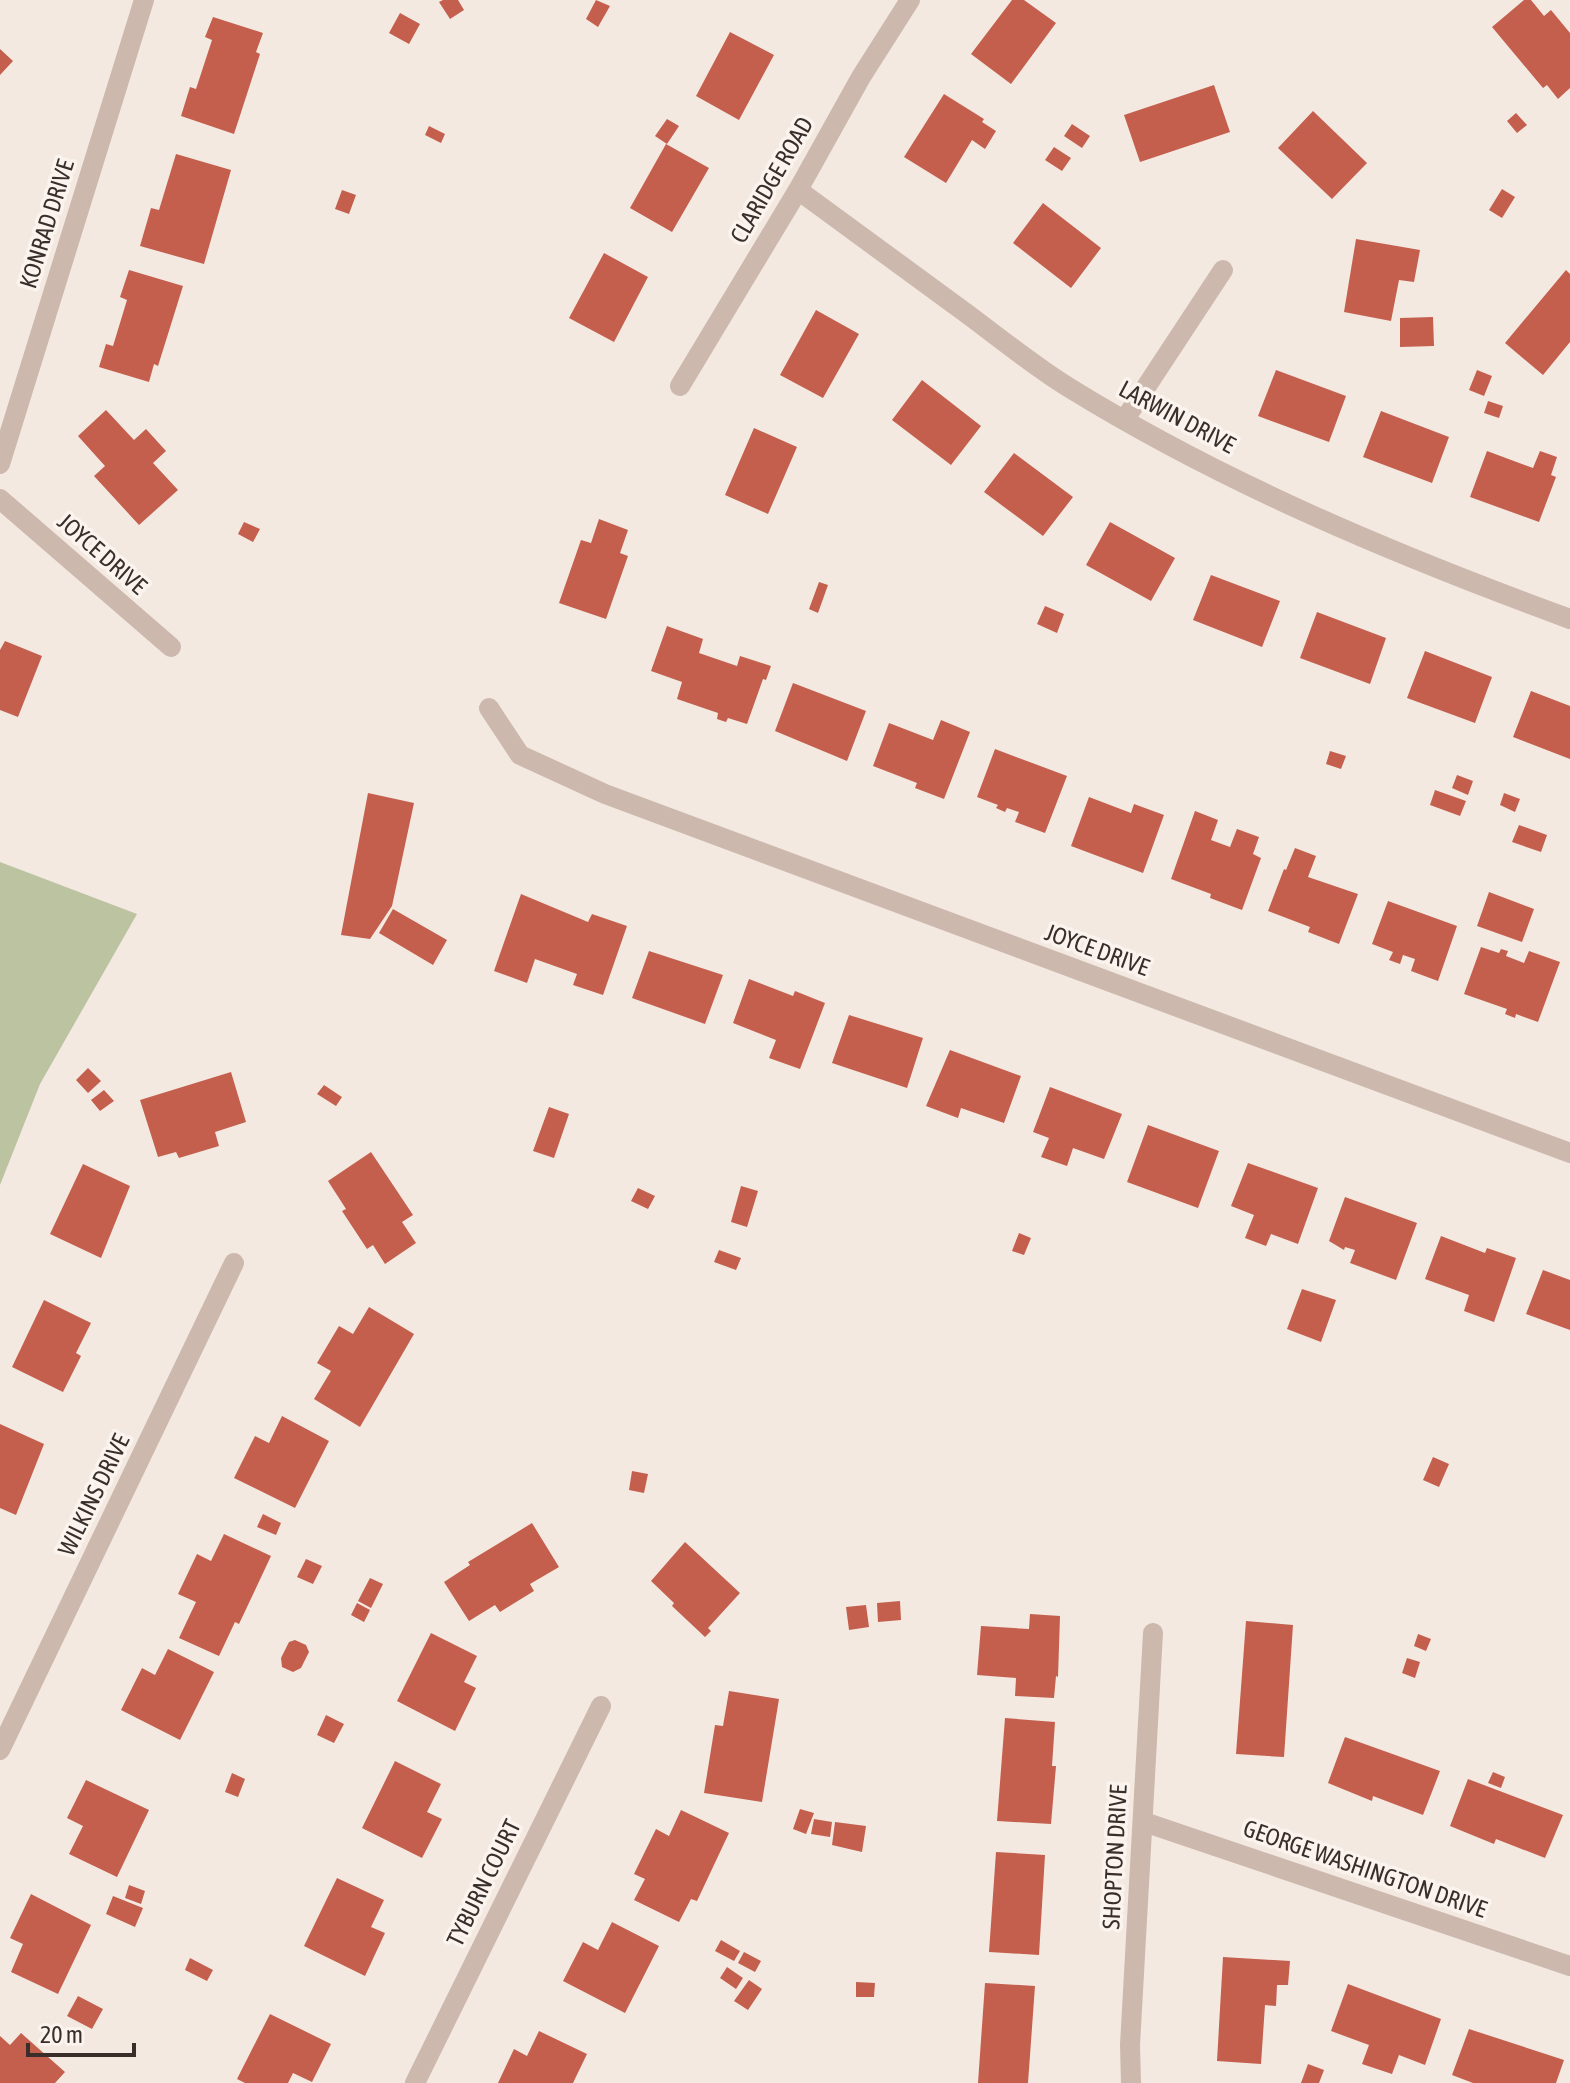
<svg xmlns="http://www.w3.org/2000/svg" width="1570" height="2083" font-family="'Asap Condensed',sans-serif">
	<rect width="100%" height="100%" fill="#f3e9e1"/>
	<path fill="#bbc3a1" d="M0,862l137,52 -97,170 -40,101z"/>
	<path fill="#c45f4e" d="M443,0h15l6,10 -14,9 -11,-17z
		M596,0l14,6 -12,21 -12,-8z
		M1012,0h12l32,23 -45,61 -40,-30z
		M1524,0h7l13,16 7,-6 19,23v55l-12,11 -11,-14 -4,3 -51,-61z
		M400,13l20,11 -11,20 -20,-11z
		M213,17l50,16 -7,19 4,2 -26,80 -53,-18 9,-29 6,2 16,-49 -7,-3z
		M730,32l44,23 -35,65 -43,-24z
		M0,49l13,12 -13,14z
		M1214,85l16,47 -90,30 -16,-47z
		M944,94l40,25 -2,3 14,9 -11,18 -13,-9 -26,43 -42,-26z
		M1313,111l54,52 -35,36 -54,-51z
		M1516,113l11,12 -10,8 -10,-12z
		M667,119l12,7 -12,18 -12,-8z
		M1072,124l18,12 -8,12 -18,-12z
		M429,126l16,8 -4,9 -16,-8z
		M666,144l43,24 -37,64 -42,-24z
		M1054,147l17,11 -9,13 -17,-11z
		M176,154l55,16 -27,94 -64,-18 11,-38 8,2z
		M1502,189l13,8 -13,21 -13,-8z
		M342,190l14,5 -7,19 -14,-5z
		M1043,203l58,45 -30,40 -58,-45z
		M1356,239l64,11 -6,32 -15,-2 -8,41 -47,-9z
		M604,253l44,24 -34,65 -45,-24z
		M129,270l54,16 -25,80 -4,-2 -5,18 -50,-15 7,-23 7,2 14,-46 -7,-3z
		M1566,270l4,4v68l-27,33 -38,-32z
		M816,310l43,24 -36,64 -43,-23z
		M1433,317l1,29 -34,1v-29z
		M1276,370l70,26 -17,46 -71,-26z
		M1477,370l15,6 -8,20 -15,-6z
		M922,380l59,46 -30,39 -59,-45z
		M1488,401l15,5 -4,12 -15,-5z
		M106,410l28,30 12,-11 20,22 -13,12 25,27 -39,35 -45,-49 11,-10 -27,-30z
		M1381,411l68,26 -17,46 -69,-26z
		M754,428l43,19 -29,67 -43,-19z
		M1487,451l46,17 7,-17 17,6 -6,18 5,2 -17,45 -69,-25z
		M1014,453l59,44 -30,39 -59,-44z
		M599,519l29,11 -8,23 8,3 -22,63 -47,-16 22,-63 10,3z
		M244,522l16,7 -7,13 -15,-8z
		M1110,522l65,36 -24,43 -65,-36z
		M1211,575l69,26 -18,46 -69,-27z
		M819,582l9,3 -10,28 -9,-4z
		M1045,606l19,8 -7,19 -20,-9z
		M1317,612l69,26 -16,46 -70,-26z
		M667,626l36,13 -4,14 38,13 3,-10 31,10 -5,14 -3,-1 -16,45 -19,-6 -2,4 -9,-3 1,-6 -41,-14 5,-17 -31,-11z
		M5,641l37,15 -24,61 -18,-7v-60z
		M1425,651l67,26 -17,46 -68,-25z
		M793,683l73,28 -19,50 -72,-30z
		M1531,691l39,15v53l-57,-22z
		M941,720l29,12 -26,67 -29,-11 2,-5 -44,-17 16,-43 44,17z
		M995,749l72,27 -22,57 -30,-11 4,-10 -12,-4 -2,4 -9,-4 2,-3 -21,-8z
		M1330,751l16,5 -5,13 -15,-5z
		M1457,775l16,6 -5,14 -16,-7z
		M1435,790l31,11 -6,15 -30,-11z
		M368,793l46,10 -22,103 -22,33 -29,-4z
		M1504,793l16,6 -5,13 -15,-7z
		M1089,797l42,16 3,-9 30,11 -21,58 -72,-27z
		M1195,811l23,9 -7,20 19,7 7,-18 22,8 -6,17 8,4 -19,52 -32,-12 1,-4 -40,-15z
		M1519,825l28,10 -6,17 -29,-10z
		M1295,848l21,8 -8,21 50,17 -19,50 -31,-12 2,-5 -42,-16 16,-42 2,1z
		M1489,892l45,17 -12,33 -45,-16z
		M521,894l67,28 4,-8 35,12 -24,69 -30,-10 4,-11 -42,-15 -8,24 -33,-12z
		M1388,901l69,25 -19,55 -27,-10 4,-12 -12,-4 -3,9 -11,-4 4,-8 -21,-8z
		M393,909l54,31 -14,25 -54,-32z
		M1481,947l18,6 2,-4 7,2 -2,5 18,7 5,-12 31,11 -22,60 -22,-8 -1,4 -10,-4 2,-5 -43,-15z
		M649,951l74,24 -18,49 -73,-26z
		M749,979l44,17 2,-5 30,12 -25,66 -31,-11 7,-18 -43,-17z
		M849,1015l74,23 -16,50 -75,-25z
		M950,1050l71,26 -17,47 -43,-15 -3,10 -32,-12z
		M88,1068l13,13 -13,12 -12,-13z
		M231,1072l15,50 -31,10 4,14 -40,12 -3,-6 -18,5 -18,-57z
		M324,1085l18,12 -6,9 -19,-12z
		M1050,1087l72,27 -18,45 -31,-11 -6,18 -26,-9 8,-19 -16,-6z
		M104,1090l10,11 -14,10 -9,-11z
		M549,1107l20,7 -15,44 -21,-7z
		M1148,1125l71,26 -21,57 -71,-26z
		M371,1152l42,63 -11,7 14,21 -31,21 -12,-19 -6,4 -25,-38 4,-2 -18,-28z
		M1248,1163l70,25 -20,56 -27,-10 -5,12 -21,-8 9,-23 -23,-9z
		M83,1164l47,22 -29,72 -51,-24z
		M741,1186l17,5 -11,36 -16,-5z
		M638,1188l17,8 -7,13 -17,-8z
		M1345,1197l72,26 -21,57 -46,-17 5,-13 -10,-3 -1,3 -15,-9z
		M1019,1233l12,5 -7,17 -12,-4z
		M1441,1236l44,17 2,-5 29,10 -22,64 -30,-11 5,-16 -44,-16z
		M719,1250l22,8 -5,12 -22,-8z
		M1543,1270l27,10v50l-44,-16z
		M1302,1289l34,11 -15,42 -34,-13z
		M44,1300l47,23 -15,30 5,3 -18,36 -51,-25z
		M369,1307l45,27 -54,93 -46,-28 17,-28 -14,-8 22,-37 14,8z
		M282,1416l47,25 -34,67 -61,-30 21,-42 14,7z
		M0,1424l44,20 -28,71 -16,-7z
		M1433,1457l16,7 -10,23 -16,-7z
		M632,1471l16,3 -4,19 -15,-3z
		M263,1514l18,9 -5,12 -19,-8z
		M532,1523l27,44 -29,17 4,7 -34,21 -5,-7 -26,16 -25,-39 26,-17 -2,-3z
		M224,1534l47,22 -32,68 -4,-2 -16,34 -40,-18 17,-36 -18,-8 19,-40 14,7z
		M685,1542l55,51 -32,35 3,3 -6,6 -33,-31 2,-3 -23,-22z
		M306,1559l16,7 -9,18 -16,-7z
		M370,1578l13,6 -12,24 -13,-7z
		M900,1601l1,19 -23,2 -1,-19z
		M357,1603l13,7 -6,12 -13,-7z
		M866,1605l3,22 -20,3 -3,-23z
		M1030,1614l30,2 -2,61 -2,-1 -2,22 -39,-2 1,-18 -39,-3 4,-49 48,3z
		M1246,1621l47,4 -9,132 -48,-3z
		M431,1633l46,23 -13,26 12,6 -21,43 -58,-30z
		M1418,1634l13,5 -5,12 -12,-5z
		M295,1640l11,5 3,7 -8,16 -8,4 -11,-5 -1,-9 8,-16z
		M168,1649l46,23 -34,68 -59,-30 21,-42 13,7z
		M1407,1658l13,4 -5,16 -13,-5z
		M729,1691l50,8 -17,103 -58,-9 11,-68 8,1z
		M326,1715l18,9 -10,19 -17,-8z
		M1005,1718l50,4 -3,44h4l-5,58 -54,-3z
		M1345,1737l95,34 -17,44 -50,-19 -1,5 -44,-18z
		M395,1761l46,23 -14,28 15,7 -20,39 -60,-30z
		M1493,1772l12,5 -4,11 -13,-5z
		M232,1773l13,6 -7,18 -13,-5z
		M1468,1779l95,36 -18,43 -49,-19 -2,5 -44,-18z
		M86,1780l63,30 -32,67 -48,-23 14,-28 -16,-8z
		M800,1809l14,4 -8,21 -13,-5z
		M681,1810l48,23 -32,68 -6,-2 -12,23 -45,-22 11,-21 -11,-5 22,-45 13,7z
		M814,1819l18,3 -2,15 -19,-3z
		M835,1822l31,4 -4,26 -30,-7z
		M996,1852l49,3 -6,100 -50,-3z
		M337,1878l47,22 -13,27 14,6 -20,43 -61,-30z
		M129,1885l16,6 -4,13 -16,-6z
		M31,1894l60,31 -33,69 -47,-22 12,-28 -13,-6z
		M113,1896l30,12 -8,19 -29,-13z
		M612,1922l47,24 -34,67 -62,-32 20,-39 15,8z
		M721,1940l19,11 -6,10 -19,-10z
		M744,1952l17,9 -6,11 -17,-9z
		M1223,1957l67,4 -2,24h-11l-1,21 -11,-1 -4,59 -44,-3z
		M190,1958l23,12 -6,11 -22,-11z
		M727,1967l16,11 -7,11 -16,-11z
		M749,1980l13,9 -14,21 -14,-9z
		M856,1982l19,1 -1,14h-18z
		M985,1983l50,3 -7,97h-50z
		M1348,1984l93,35 -16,46 -26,-10 -7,19 -30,-10 7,-19 -38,-14z
		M78,1996l25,13 -11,20 -25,-13z
		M270,2014l61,30 -19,38 -19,-9 -5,10h-43l-8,-4z
		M1469,2029l95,31 -8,23h-83l-21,-8z
		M539,2031l48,23 -14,29h-75l16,-34 13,7z
		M21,2033l44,39 -10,11h-55v-47l10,9z
		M1308,2064l16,6 -5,13h-18z"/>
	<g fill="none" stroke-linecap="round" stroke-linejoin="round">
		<path stroke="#ccb8ad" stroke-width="20" d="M798,190c58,42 115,84 172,126 32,24 64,50 98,71 157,97 330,169 502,232
			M680,386l118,-196 63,-113 49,-77
			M1125,419l98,-149
			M0,464l144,-464
			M0,499l171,148
			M489,708l31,47 85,39 965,359
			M0,1750l234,-487
			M1144,1822l426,144
			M415,2083l186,-377
			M1131,2083l-1,-38 23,-412"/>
	</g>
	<g text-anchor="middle" stroke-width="7" stroke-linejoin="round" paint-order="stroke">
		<g font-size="24" fill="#3a2e2b" stroke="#faf3ee">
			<text transform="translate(772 180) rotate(-60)" y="8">CLARIDGE ROAD</text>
			<text transform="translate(47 224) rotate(-73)" y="8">KONRAD DRIVE</text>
			<text transform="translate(1177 417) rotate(28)" y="8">LARWIN DRIVE</text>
			<text transform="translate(102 554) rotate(41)" y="8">JOYCE DRIVE</text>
			<text transform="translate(1097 950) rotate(20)" y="8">JOYCE DRIVE</text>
			<text transform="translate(94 1495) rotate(-64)" y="8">WILKINS DRIVE</text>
			<text transform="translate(1115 1857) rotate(-87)" y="8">SHOPTON DRIVE</text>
			<text transform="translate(1365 1869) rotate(19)" y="8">GEORGE WASHINGTON DRIVE</text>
			<text transform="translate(484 1883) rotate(-64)" y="8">TYBURN COURT</text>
		</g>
	</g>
	<path d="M28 2043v12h106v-12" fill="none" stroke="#3a2e2b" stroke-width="4"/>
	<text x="40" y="2043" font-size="24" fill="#3a2e2b" stroke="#faf3ee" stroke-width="6" paint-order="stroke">20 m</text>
</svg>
